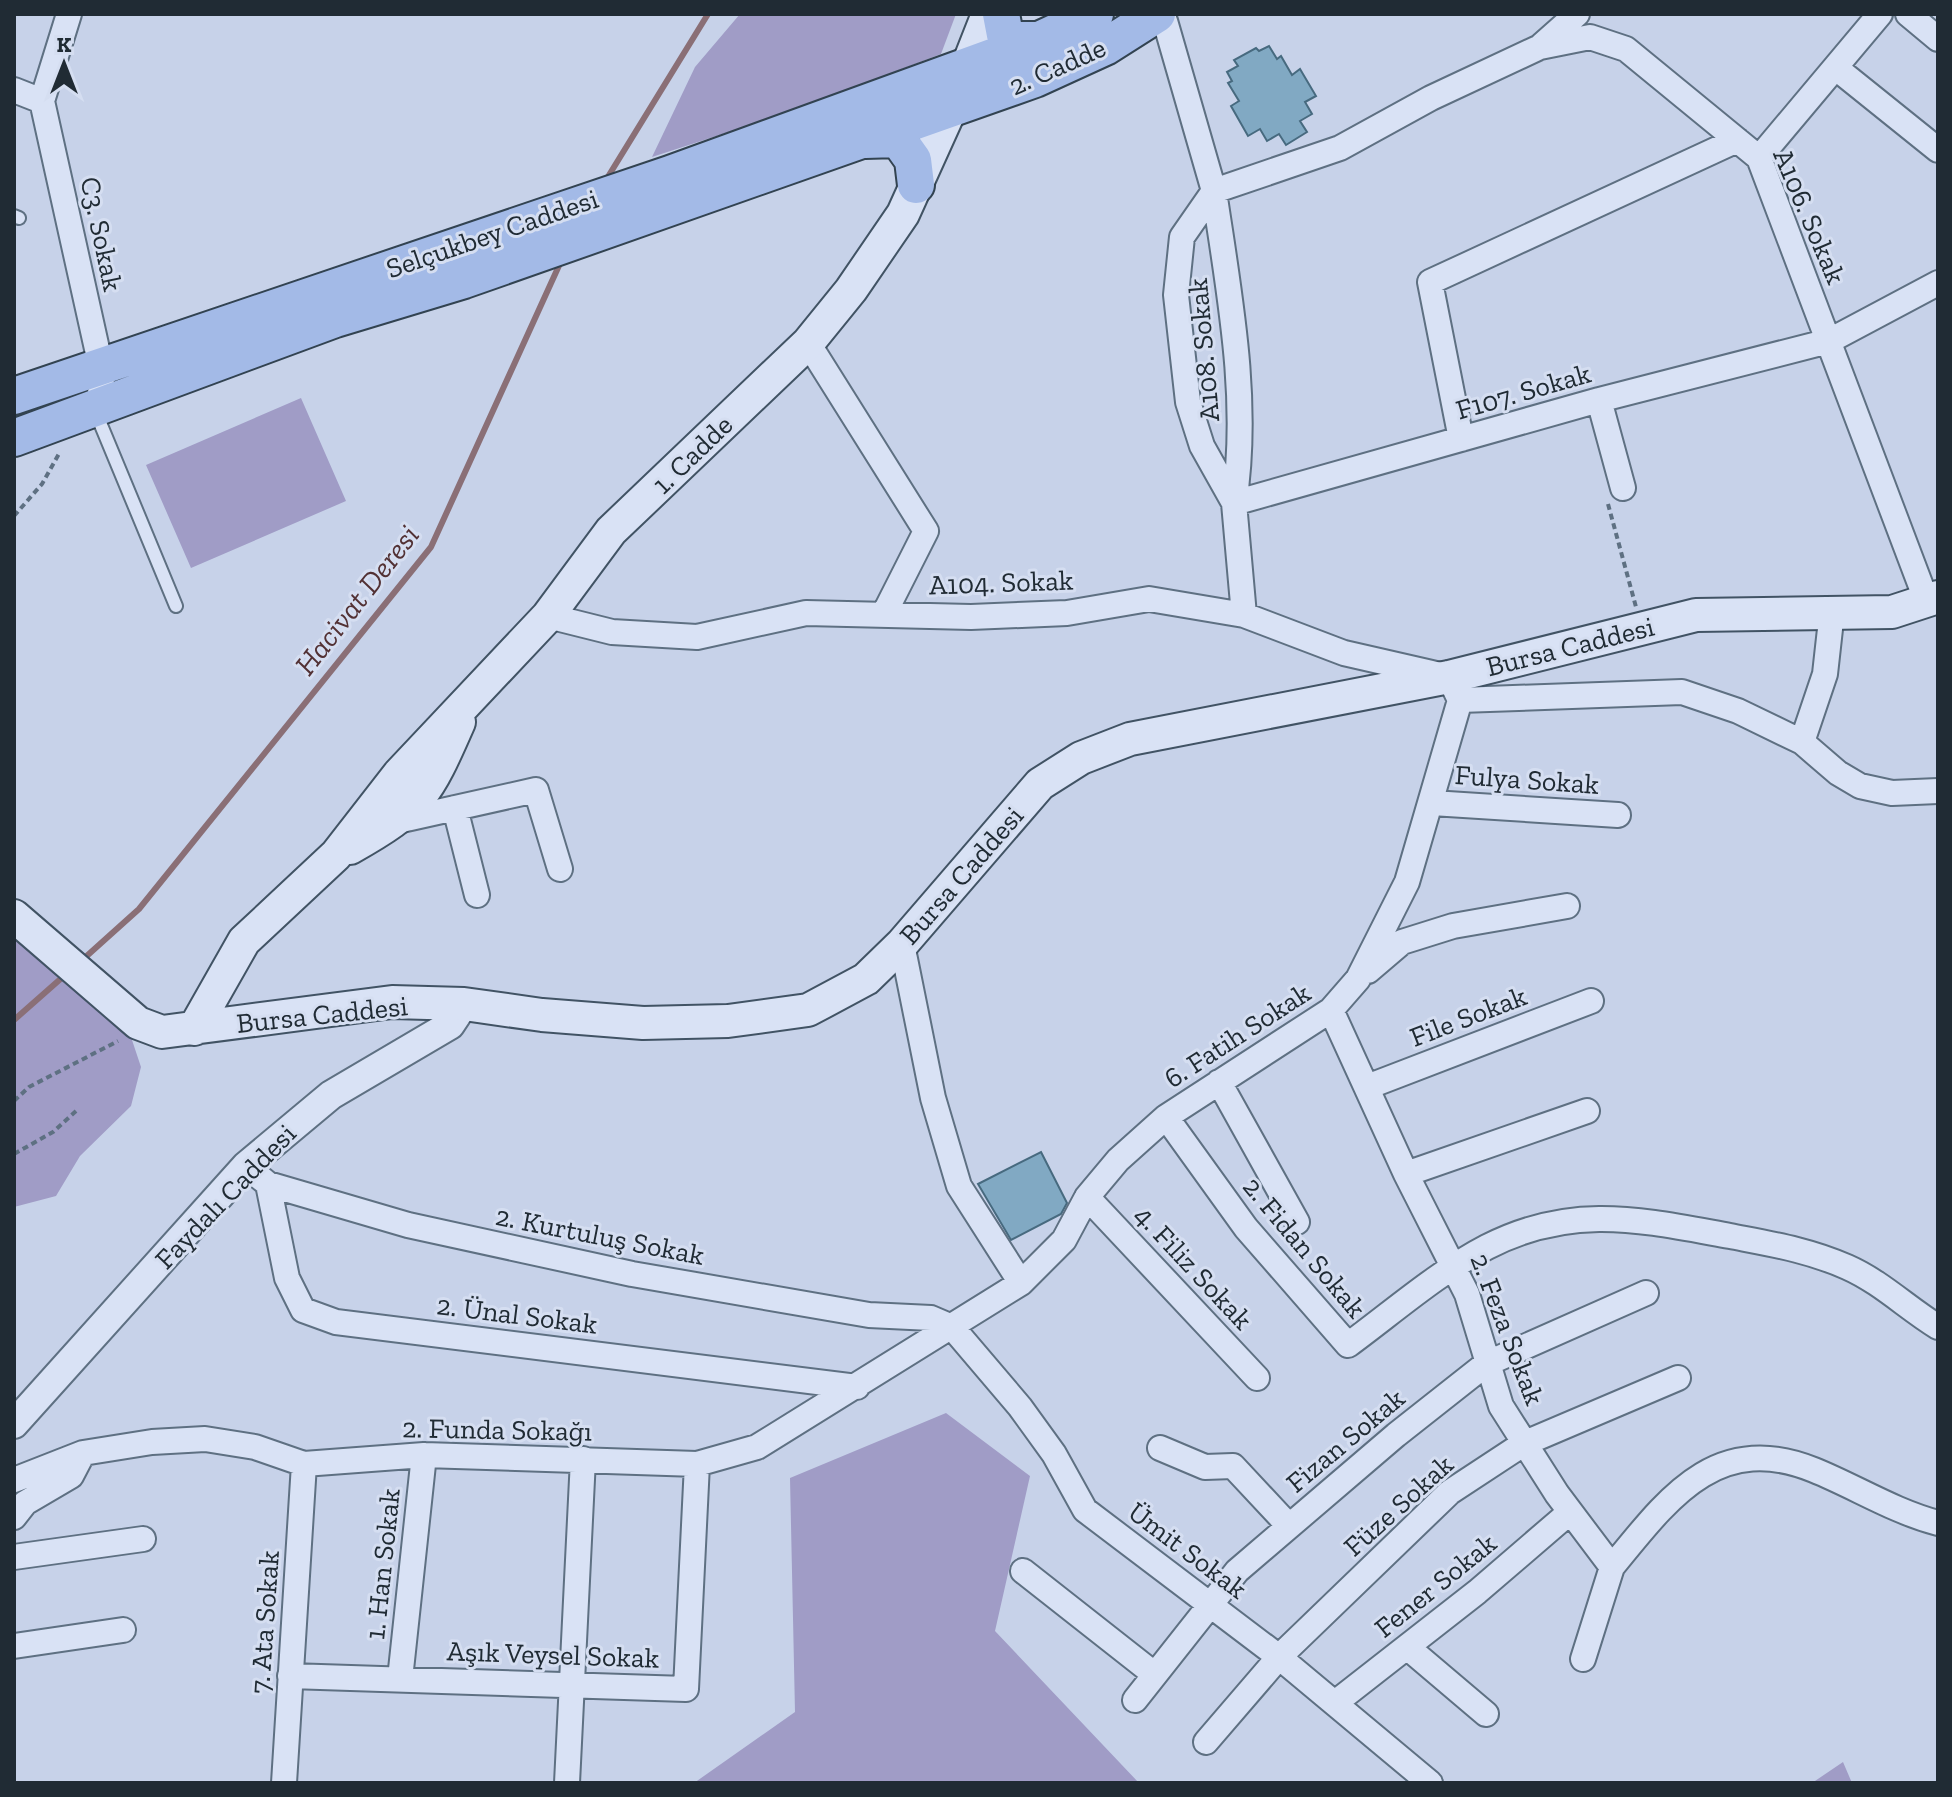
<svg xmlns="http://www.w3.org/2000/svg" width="1952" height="1797" font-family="'Zilla Slab',serif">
	<rect width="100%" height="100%" fill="#c7d2e9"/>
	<path fill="#a09cc6" d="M740,14h216l-15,40 -157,60 -132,43 43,-90z
		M301,398l45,103 -155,67 -45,-103z
		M14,929l116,105 11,33 -10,39 -51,50 -24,40 -42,11z
		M946,1413l84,63 -35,155 144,152h-445l101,-71 -5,-234z
		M1843,1762l9,21h-40z"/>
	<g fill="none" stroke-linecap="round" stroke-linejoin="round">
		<path stroke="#8a6f76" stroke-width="6" d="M606,180l102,-166
			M80,962l59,-53 292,-362 131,-288
			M14,1020l51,-45"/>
	</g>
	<path fill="#81a9c3" stroke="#476a7f" stroke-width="2" d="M1269,46l8,13 4,-3 11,19 8,-6 16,27 -11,6 7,12 -12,7 7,11 -21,13 -7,-11 -12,7 -7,-12 -12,7 -17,-30 8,-5 -11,-18 4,-2 -5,-9 11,-6 -4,-6 22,-12 3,3z
		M1041,1152l26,51 -6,11 -50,26 -33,-56z"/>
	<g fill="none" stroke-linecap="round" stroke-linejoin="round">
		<g stroke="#5e7082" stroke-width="16">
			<path id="service" d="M14,216l5,2
				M96,413l80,193"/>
		</g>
		<g stroke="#5e7082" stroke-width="28">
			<path id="minor" d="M1163,14l51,177 -32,46 -6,58 12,107 14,44 32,57 10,112
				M1908,14l30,25
				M1542,45l35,-31
				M1836,68l102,82
				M14,90l28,11 59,266 1,20 -7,22
				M42,101l27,-87
				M1759,158l121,-144
				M808,343l118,188 -42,83
				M1599,400l24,88
				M1461,439l-31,-157 307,-142
				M1927,602l-168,-444 -133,-109 -36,-12 -50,10 -109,51 -91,50 -126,43c15,102 36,209 20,312l365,-103 230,-59 109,-58
				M1460,700l222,-8 56,19 64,31 36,31 22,13 32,7 46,-2
				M1802,742l23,-68 7,-63
				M1432,803l186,12
				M455,808l22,87
				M397,821l139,-31 24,79
				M902,944l31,154 26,88 62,97
				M1368,971l34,-29 51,-16 114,-20
				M1331,1010l75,164 61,120 34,112 56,88 55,73 -29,92
				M1219,1082l78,140
				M1367,1087l224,-86
				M1166,1117l80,111 102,117c45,-33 89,-72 139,-98 86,-44 154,-27 243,-11 41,8 79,14 117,31 34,15 60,41 91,60
				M246,1166l22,18 140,41 224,49 237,41 62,3 21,9 68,80 34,47 31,56 194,147 151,126
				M1406,1174l181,-63
				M268,1184l19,94 16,32 33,12 521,65
				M1087,1197l170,181
				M1160,1448l45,19 28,-1 56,60
				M14,1480l69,-27 69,-11 53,-3 50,8 49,17 120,-9 273,9 60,-17 264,-164 43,-43 23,-43 31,-37 48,-43 165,-107 27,-31 49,-97 53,-182 -11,-23 -105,-24 -100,-38 -95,-16 -82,14 -96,4 -165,-4 -109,24 -85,-5 -64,-16
				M14,1517l11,-14 46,-27 12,-23
				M14,1557l129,-18
				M1612,1567c55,-67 104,-137 202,-97 42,17 79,41 124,53
				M1023,1571l131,103
				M14,1646l109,-16
				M1407,1647l79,67
				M290,1676l396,13 11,-225
				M400,1679l24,-224
				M1135,1700l102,-129 159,-136 90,-71 160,-71
				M1335,1703l142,-111 93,-80
				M1206,1742l73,-85 171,-165 73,-48 155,-66
				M284,1783l20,-319
				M567,1783l16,-324"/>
		</g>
		<g stroke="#5e7082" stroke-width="32">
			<path id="tertiary" d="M14,1424l232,-258 85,-71 119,-70 14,-21"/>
		</g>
		<g stroke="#415364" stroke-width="36">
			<path id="secondary" d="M350,848c71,-40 77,-53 109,-126
				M14,916l124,107 24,9 230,-30 72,2 78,11 101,8 85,-2 80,-11 58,-31 36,-35 138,-160 41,-26 49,-19 319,-62 247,-62 196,-3 46,-15
				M194,1029l50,-88 92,-86 63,-81 149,-158 63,-85 197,-188 43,-53 52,-76 48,-106 37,-94"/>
		</g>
		<g stroke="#324351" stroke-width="40">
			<path id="primary" d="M1001,14l4,21 13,5h21
				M865,140l33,-1 15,21 3,25
				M14,396l656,-222 369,-134 56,-26
				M14,438l321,-119 129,-39 571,-201 70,-32 52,-33"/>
		</g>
		<path stroke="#5e7082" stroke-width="4" stroke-dasharray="6 4" stroke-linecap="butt" d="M1608,504l28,103
			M14,516l28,-32 18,-32
			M14,1101l15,-14 89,-46
			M14,1154l39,-22 23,-21"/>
		<use href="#service" stroke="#d9e2f5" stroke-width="12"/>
		<use href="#minor" stroke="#d9e2f5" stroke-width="24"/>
		<use href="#tertiary" stroke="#d9e2f5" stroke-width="28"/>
		<use href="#secondary" stroke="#d9e2f5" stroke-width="32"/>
		<use href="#primary" stroke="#a3bae7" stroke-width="36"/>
	</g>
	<g text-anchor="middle" stroke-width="6" stroke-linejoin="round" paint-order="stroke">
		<g font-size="28" fill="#202b34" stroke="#d5def1">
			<text transform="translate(1057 66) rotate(-24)" y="10">2. Cadde</text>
			<text transform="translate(1810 216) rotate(67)" y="10">A106. Sokak</text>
			<text transform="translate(492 233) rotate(-19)" y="10">Selçukbey Caddesi</text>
			<text transform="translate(102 234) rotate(78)" y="10">C3. Sokak</text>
			<text transform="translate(1203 350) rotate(-95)" y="10">A108. Sokak</text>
			<text transform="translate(1523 391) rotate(-16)" y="10">F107. Sokak</text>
			<text transform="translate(692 454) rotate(-44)" y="10">1. Cadde</text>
			<text transform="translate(1001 582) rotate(-2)" y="10">A104. Sokak</text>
			<text transform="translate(1570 646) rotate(-14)" y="10">Bursa Caddesi</text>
			<text transform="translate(1527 779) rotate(4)" y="10">Fulya Sokak</text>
			<text transform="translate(961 875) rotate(-49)" y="10">Bursa Caddesi</text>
			<text transform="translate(322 1014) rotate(-6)" y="10">Bursa Caddesi</text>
			<text transform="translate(1468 1016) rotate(-21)" y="10">File Sokak</text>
			<text transform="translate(1237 1035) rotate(-33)" y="10">6. Fatih Sokak</text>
			<text transform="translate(225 1196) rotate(-46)" y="10">Faydalı Caddesi</text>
			<text transform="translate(600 1235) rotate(11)" y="10">2. Kurtuluş Sokak</text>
			<text transform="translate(1305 1247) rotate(50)" y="10">2. Fidan Sokak</text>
			<text transform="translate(1194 1267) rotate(47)" y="10">4. Filiz Sokak</text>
			<text transform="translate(517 1314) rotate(7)" y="10">2. Ünal Sokak</text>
			<text transform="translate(1508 1329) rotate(69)" y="10">2. Feza Sokak</text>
			<text transform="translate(497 1429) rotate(1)" y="10">2. Funda Sokağı</text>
			<text transform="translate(1345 1440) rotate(-40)" y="10">Fizan Sokak</text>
			<text transform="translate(1398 1505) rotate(-42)" y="10">Füze Sokak</text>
			<text transform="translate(1188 1550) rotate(37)" y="10">Ümit Sokak</text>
			<text transform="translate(382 1564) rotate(-84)" y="10">1. Han Sokak</text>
			<text transform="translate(1435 1585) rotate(-39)" y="10">Fener Sokak</text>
			<text transform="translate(264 1622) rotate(-86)" y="10">7. Ata Sokak</text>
			<text transform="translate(553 1654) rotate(2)" y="10">Aşık Veysel Sokak</text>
		</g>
		<g font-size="30" font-style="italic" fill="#523134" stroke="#d5def1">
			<text transform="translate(357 600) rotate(-52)" y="10">Hacivat Deresi</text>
		</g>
	</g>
	<rect width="1952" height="1797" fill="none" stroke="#202b34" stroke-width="32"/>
	<g transform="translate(64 64)" stroke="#d5def1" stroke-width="6" paint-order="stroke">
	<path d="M0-6L14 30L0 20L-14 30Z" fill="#202b34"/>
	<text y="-12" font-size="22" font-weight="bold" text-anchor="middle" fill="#202b34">K</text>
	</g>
</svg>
